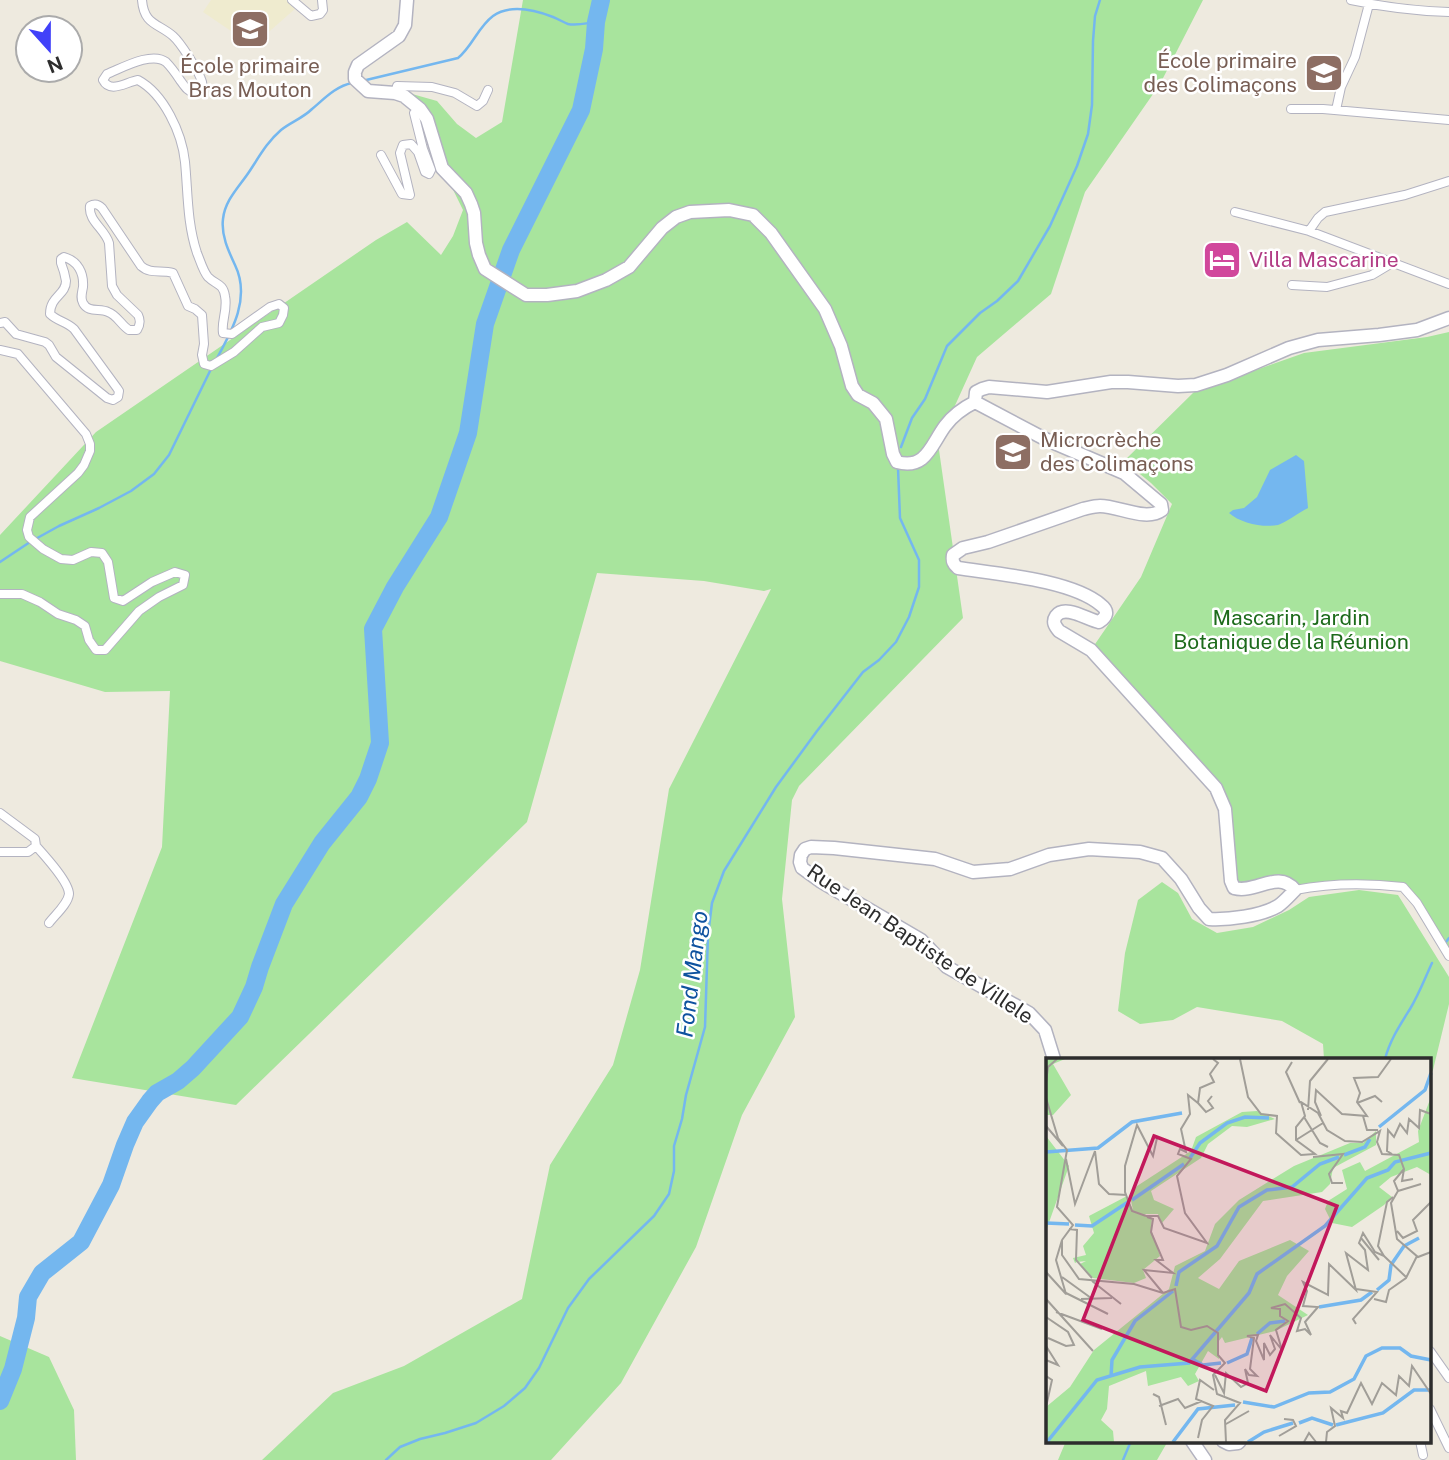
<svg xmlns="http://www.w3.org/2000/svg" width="1449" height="1460" font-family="'Public Sans',sans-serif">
	<rect width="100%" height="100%" fill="#eeeadf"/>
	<path fill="#efebcf" d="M211,0h75l10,8 -43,38 -50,-34z"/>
	<path fill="#a8e49d" d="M523,0h680l-43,84 -75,108 -34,102 -74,63 -39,86 25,175 -164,168 -7,14 -10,99 13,118 -53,98 -46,132 -75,136 -70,77h-289l71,-67 71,-27 118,-67 28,-134 63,-100 27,-95 29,-181 102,-200 -7,2 -60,-10 -107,-8 -70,249 -291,283 -164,-27 90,-231 8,-156 -65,1 -105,-31v-126l96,-103 280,-192 31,-18 34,33 12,-19 10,-26 -58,-118 32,9 20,23 19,14 26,-16z
		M1449,332v624l-46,-69 -33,-4 -75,7 -5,-7 -56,5 -18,-100 -125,-138 50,-73 31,-73 -21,-21 -27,-22 70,-69 110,-39 123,-16z
		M1162,882l16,11 14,26 25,14 36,-6 36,-17 20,-13 50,-7 39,5 51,82v27l-16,66 -3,4v-15h-106l-1,-15 -41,-23 -85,-14 -24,13 -33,4 -22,-13 7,-58 13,-53z
		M0,1336l49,21 25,53 2,50h-76z
		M1066,1441h102l-11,19h-99z"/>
	<path fill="#74b7ef" d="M1296,455l8,6 4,47c-8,4 -23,15 -30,17 -15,3 -38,-2 -49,-12l4,-3 11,-2 13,-11 13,-27z"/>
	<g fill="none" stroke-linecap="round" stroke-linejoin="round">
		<path stroke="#74b7ef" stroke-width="2.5" d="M362,81l96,-23c14,-11 20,-31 35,-42 17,-12 42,-6 60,1 5,2 10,5 15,7 9,2 19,-1 28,-2
			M216,360c16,-29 35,-62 19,-95 -7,-15 -14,-30 -12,-46 2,-19 16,-32 26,-47 10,-15 18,-30 32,-42 10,-8 22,-12 31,-21 12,-10 24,-23 40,-26
			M901,447l11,-29 13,-19 22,-53 33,-33 17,-12 21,-20 32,-55 27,-60 11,-32 4,-29 1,-64 2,-25 5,-16
			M0,562l30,-20 29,-16 40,-18 32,-17 23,-17 15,-19 42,-86
			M1446,942l3,-4
			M1385,1059c5,-19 15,-34 25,-50 9,-15 15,-31 22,-46
			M386,1460l14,-13 20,-8 25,-6 31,-10 28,-17 21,-18 14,-20 29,-60 21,-29 65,-63 15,-22 5,-23v-25l8,-27 4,-24 19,-68 3,-92 4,-32 12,-32 52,-84 41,-56 46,-59 16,-12 17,-18 13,-25 10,-30v-27l-19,-42 -2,-50
			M1123,1460l8,-19"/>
		<path stroke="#74b7ef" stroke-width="18" d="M0,1401l13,-32 13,-51 2,-21 14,-24 39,-31 30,-57 14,-40 10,-23 15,-21 7,-8 21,-12 15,-13 47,-51 14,-30 6,-20 24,-63 38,-61 37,-46 9,-18 12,-36 -7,-114 22,-42 44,-70 29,-84 17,-109 26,-74 70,-140 13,-61 2,-27 5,-22"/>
		<g stroke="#b3b3c0" stroke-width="10">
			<path id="street" d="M292,0l19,16 9,-2 3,-4 -1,-10
				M1351,0c33,7 64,11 98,12
				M395,93l2,-7 35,1 23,6 22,13 6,-5 5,-11
				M1291,109h32l126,11
				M1336,110l5,-23 14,-30 14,-53
				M381,155l21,39 8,1 -10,-42 3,-8 8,-1 7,8 7,20 4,2 2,-4 -8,-21 -9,-36 6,-4
				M1235,212l74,19 140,53
				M1309,231l9,-13 7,-6 80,-17 44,-14
				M1292,285l35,2 45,-12 20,-12
				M0,323l5,-1 11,12 29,8 4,3 7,12 51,41 6,2 5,-3 1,-6 -2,-3 -43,-59c-7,-7 -17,-8 -24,-15 0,-18 16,-19 16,-33 -1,-6 -3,-13 -5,-18v-4l3,-2c14,4 20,16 19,30 -1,6 -3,11 0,16 5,10 17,5 25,9 9,3 13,13 21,18h8c3,-5 4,-9 1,-15l-21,-20 -5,-9 -3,-43c-4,-14 -21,-22 -19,-37 5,-3 8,-2 12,2l39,58c10,9 21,3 32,7l15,33 7,3 7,6 2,29 -2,11 2,9 7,2 23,-14 28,-25 17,-4 4,-8 1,-7 -5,-4 -9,3 -38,27 -9,-1c-2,-12 5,-23 2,-37 -2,-13 -9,-11 -17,-19 -5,-6 -8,-17 -11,-24 -10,-30 -9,-60 -12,-91 -3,-29 -21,-68 -47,-82 -12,2 -28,14 -35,0l4,-6c15,-6 45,-23 59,-12 5,5 10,12 14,18 5,7 8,12 16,14l6,-4c1,-5 1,-7 -1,-11 -4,-10 -20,-36 -28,-43 -15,-13 -29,-11 -31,-36
				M0,350l18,4 68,80 4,10v7l-6,14 -6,8 -48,44 -3,13 2,7 14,12 18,10 12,1 18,-8 11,1 6,9 6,36 9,3 29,-19 23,-10 10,3 -2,10 -24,12 -20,14 -34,39h-9l-7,-10 -4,-14 -9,-6 -18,-6 -18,-12 -18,-8h-22
				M0,813l35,26 1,7 -8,6h-28
				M36,846c8,9 33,36 33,48 -1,10 -14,21 -20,29
				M1295,890c36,-7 72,-7 108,-3l14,16 32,53
				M1430,1351l19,27
				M1430,1409l19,39
				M1420,1441l3,14"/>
		</g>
		<g stroke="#b3b3c0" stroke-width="15">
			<path id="secondary" d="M407,0l-2,25 -6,11 -41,29 -3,7v7l13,12 27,2 9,3 16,13 7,10 15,49 24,25 5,11 3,9 2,30 3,12 6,14 41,26h21l30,-4 29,-11 23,-13 33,-39 14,-11 14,-5 39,-2 24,5 18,18 54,76 16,37 11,40 6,9 15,8 13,16 7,35 4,8c29,8 34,-17 48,-36 8,-11 18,-18 30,-24
				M975,402l70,37 79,34 37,31 1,6c-16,12 -43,-4 -62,-4 -6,0 -12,2 -17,3l-95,33 -25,6 -10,7c-1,6 0,9 5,13 39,6 114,12 143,37 8,6 6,12 -2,17 -11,-2 -34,-18 -43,-6 -4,6 -1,10 3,15l32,19 125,138 9,21 6,72 3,7c22,6 44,-19 61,2 -5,5 -11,12 -17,16 -17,10 -50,14 -69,13l-10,-11 -18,-29 -19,-21 -22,-6 -51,-3 -40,6 -39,14 -37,3 -38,-13 -101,-11 -23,-1 -6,2 -4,6 -1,7 2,6 18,13 101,59 26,27 82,46 16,17 9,29
				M975,402l1,-10 6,-3 7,-2 58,5 64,-10h17l50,4 18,-1 31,-10 62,-27 29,-8 61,-5 38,-5 32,-12
				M1192,1441l13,19
				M1223,1441l6,3 9,-1 2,-2"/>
		</g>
		<use href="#street" stroke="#fff" stroke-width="8"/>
		<use href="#secondary" stroke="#fff" stroke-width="12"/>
	</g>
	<defs>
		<g id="school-square" transform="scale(2.0125)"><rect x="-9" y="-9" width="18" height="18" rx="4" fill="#8d6e63" stroke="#fff"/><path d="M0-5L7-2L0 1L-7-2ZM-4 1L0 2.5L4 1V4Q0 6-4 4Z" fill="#fff"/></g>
		<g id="hotel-square" transform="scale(2.0125)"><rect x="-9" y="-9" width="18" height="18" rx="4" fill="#d1479c" stroke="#fff"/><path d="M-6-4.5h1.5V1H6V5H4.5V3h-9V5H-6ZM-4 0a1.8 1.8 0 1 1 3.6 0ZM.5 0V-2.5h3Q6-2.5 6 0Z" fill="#fff"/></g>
	</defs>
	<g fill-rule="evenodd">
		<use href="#school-square" x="250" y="29"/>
		<use href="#school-square" x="1324" y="73"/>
		<use href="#hotel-square" x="1222" y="260"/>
		<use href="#school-square" x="1013" y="452"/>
	</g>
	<g text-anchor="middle" stroke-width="5" stroke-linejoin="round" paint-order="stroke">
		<g font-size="21" fill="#785e54" stroke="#fff" text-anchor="end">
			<text x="1297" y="68">École primaire<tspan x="1297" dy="24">des Colimaçons</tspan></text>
			<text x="250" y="73" text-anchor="middle">École primaire<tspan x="250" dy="24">Bras Mouton</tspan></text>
			<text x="1040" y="447" text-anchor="start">Microcrèche<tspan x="1040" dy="24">des Colimaçons</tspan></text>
		</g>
		<g font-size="21" fill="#b23c85" stroke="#fff" text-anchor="start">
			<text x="1249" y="267">Villa Mascarine</text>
		</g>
		<g font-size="21" fill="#1d6b1b" stroke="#fff">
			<text x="1291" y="625">Mascarin, Jardin<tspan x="1291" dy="24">Botanique de la Réunion</tspan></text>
		</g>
		<g font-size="21" fill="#2d2d2d" stroke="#fff">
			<text transform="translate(920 944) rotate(34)" y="7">Rue Jean Baptiste de Villele</text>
		</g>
		<g font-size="23" font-style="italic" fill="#0e529f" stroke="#fff">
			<text transform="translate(692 974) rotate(-83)" y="8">Fond Mango</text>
		</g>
	</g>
	<g transform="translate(1046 1058)">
		<rect width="385" height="385" fill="#eeeadf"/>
		<path d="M0,1h19l-12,5 18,31 -18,20h-7zM385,39v78l-14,-8 -26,10 -12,10 13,10 -8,8 -32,22 -20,-4 -7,-14 3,-8 19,-12 -5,-19 18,-8 5,9 54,-29 -1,-11zM211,53l18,8 -28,8 -15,-1 -24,18 -7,14 -50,33 3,9 20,9 -12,14 -4,-9h-14l8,4 -1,11 9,27 -17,14 3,8 -12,5 -41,-5 -13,-14 6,-3 -9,1 9,-5 -11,6 -2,-5 13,-3 -3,-9 11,-13 -5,-17 38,-20 6,14 -3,-14 7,-10 54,-35 5,-14 46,-25zM330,73v14l-43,23 -3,16 -8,8 -59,9 -43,58 -22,19 21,11 20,-28 51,-21 19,11 -22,25 -9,19 30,20 -33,16 -50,12 -3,-6 -4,5 1,17 -11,-8 -13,23 4,7 -11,5 -7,-9 -33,9 -2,-15 -37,15 -2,23 -6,11 12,11 1,11h-68v-35l24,-20 24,-37 75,-61 6,-23 30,-15 10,-27 24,-24 55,-34 56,-23h13zM0,78l23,30 -22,62h-1z" fill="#a8e49d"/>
		<path fill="none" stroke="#74b7ef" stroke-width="3.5" d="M333,69l46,-37 6,-17M0,94l52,-4 34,-26 50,-9M298,97l21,-8 5,-8M144,100l10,-15 27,-20 18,-6 24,1M86,142l52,-36M0,165l23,1M29,167l17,1 36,-24M130,228l3,-14 38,-26 22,-39 28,-17 25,-3 28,-23 19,-7M331,232l12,-10 2,-15 13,-19 15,-8M273,249l42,-7 11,-8M211,276l13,-11 15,-2M146,301l11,6 18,-2M181,305l20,-9 5,-16M65,319l1,-17 23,-39 38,-30M197,344l31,5 35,-14 21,-1 24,-13 12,-23 16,-8h18l11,8 20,4M253,365l13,-5 21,7M290,367l47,-12 31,-23h17M1,384l50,-62 43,-13 49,-4 60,-70 8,-19 68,-48 42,-48 21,-8 7,-8 36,-9M127,384l25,-33 37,-4M202,384l16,-10 29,-9"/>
		<path fill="none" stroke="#a19e98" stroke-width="2" d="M194,1l8,38 13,17 16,2 -1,17 25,22 14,-1 -19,-14v-13l9,-11 -4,-14 17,11 9,17 18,11 17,1 18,-11 -3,11 5,12 17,1 5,14 -10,12 4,10 -7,12 6,36 21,18 13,-5M246,4l-6,10 14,31M0,24l2,-15 9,-8M0,40l12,40 9,12 -10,57 16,18 -11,15M152,45l8,9 7,-4 -5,-7 4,-5M311,45l18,-7 7,6M262,52l2,-29 18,-22M275,58l-6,-14 1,-12 26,24 25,2 -10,-14 3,-9 -6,-15 24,-1 13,-18M317,58l4,14h11M258,59l16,26 8,4M0,68l17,20M250,82l27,-17M346,96l-5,-3 1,-21 6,7 6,-13 7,9 2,-14 10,9 1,-18 11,4M267,99l30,-3 -14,20 3,9h11M20,101l9,45 20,-53 4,33 10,10 18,1M358,111l-2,12 11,-2M352,133l23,-7M100,158l-14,-5 -7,-19v-26l12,-41 16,31 4,-18M100,158h12l6,12 43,15 -22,-30 -8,-37 14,-17 -13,-5 2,-5 6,3 -5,-23 9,-15 -2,-19 10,8 2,-15 14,-6 -4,-8 8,-11 -5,-4M101,159l6,2 -2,13 12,28h-7l17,13 -29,-3 19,23M23,171l8,1 -1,30 16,18M351,173l6,7 14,-7 -4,-11 18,-18M315,180l18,22M338,198l22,21M0,214l20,22 -10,-34 6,-20v15l17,24 55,5 29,9M16,219l29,21M46,223l29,23M310,231l21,3 -24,27 3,5M20,235l42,21M117,235l12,-4 6,38 10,3 16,-4 11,7v22l7,8 -12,12 4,19 23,9 -15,17 1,22M0,241l47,52M35,241l31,-1M328,241l12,3 3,-12 17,-12 11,-22M10,254l46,17M0,259l22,15 6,13 -8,1 -18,-8M0,288l12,19 -12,-5M169,317l9,18 2,-20 15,14 7,-4 -3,-14 4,6 8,1 -7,-7 4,-31 -7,-2 11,-1 -2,6 8,19v-17l6,12 5,-6 -5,-14 12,15 -6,-20 12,-9 -8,-5v-7l-9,-1 14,-4 16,14 -4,13 8,-2 6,6 -6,-13 13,-15 -15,-1 4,-15 -4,-9 25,13 1,-31 27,26 -10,-37 22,17 -3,-20 -6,-7 4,-10 12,19 9,4 -6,-10 9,-44 6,-5M0,318l6,4 -6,27M107,336l6,3 7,28M113,348l19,-7 7,9 17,-7M180,366l23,-13M233,378l17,-10 -3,-6 -9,-1M152,380l4,-18 11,-14 -17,-7 4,-19 14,10M258,384l5,-9 7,9M280,384l1,-10 8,-6 -4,-18 12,10 -2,-7 6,2 14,-30 11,21 10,-21 14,12 3,-19 10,10 3,-20 19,28"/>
		<path fill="#c2185b" fill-opacity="0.15" stroke="#c2185b" stroke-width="3.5" d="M108,78l183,70 -71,185 -183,-71z"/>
		<rect width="385" height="385" fill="none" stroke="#2d2d2d" stroke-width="3.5"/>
	</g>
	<g transform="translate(49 49) rotate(159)"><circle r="33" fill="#ffffff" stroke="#ababab" stroke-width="2"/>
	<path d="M0-5L12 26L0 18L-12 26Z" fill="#4141f9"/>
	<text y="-10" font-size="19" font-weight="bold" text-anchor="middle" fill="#2d2d2d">N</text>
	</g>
</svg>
